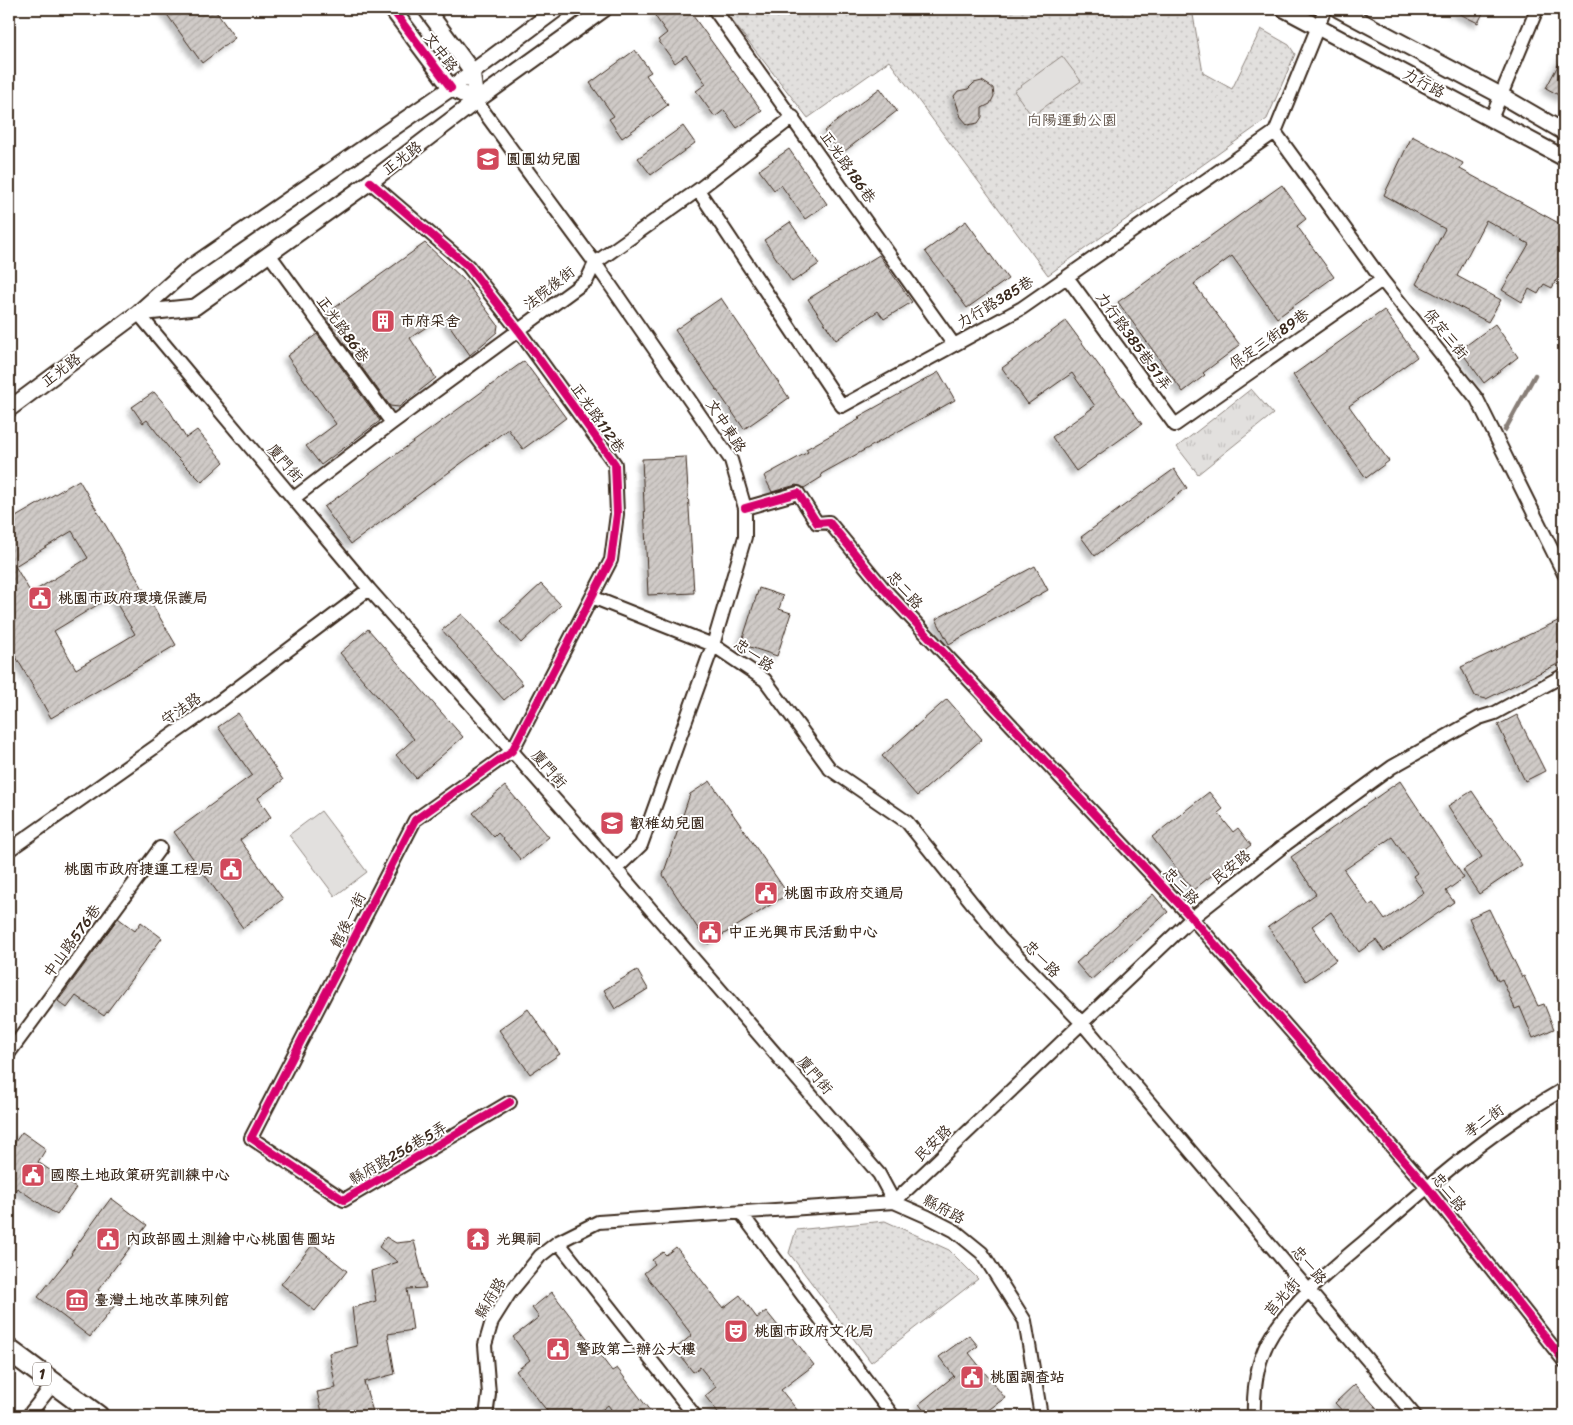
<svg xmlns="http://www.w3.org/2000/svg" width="1573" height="1425" font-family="Sriracha,'LXGW WenKai TC',sans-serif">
	<defs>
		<pattern id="grass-tufts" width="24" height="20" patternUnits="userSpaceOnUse" patternTransform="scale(1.25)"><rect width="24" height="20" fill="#e2e0de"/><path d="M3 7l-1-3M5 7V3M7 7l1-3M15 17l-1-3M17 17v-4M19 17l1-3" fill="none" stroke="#c3c0be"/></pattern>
		<pattern id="park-dots" width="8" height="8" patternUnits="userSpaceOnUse" patternTransform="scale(1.25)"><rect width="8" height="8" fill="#e2e0de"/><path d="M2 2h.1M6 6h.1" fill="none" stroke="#c3c0be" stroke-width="1.8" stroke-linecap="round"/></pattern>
		<pattern id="building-hatch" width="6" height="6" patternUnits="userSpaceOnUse" patternTransform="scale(1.25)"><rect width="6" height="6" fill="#cfcac7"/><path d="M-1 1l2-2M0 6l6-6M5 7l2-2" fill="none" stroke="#b3aeaa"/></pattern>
		<filter id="shadow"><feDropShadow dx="-4.5" dy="4.5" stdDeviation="2.5" flood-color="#0004"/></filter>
	</defs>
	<rect width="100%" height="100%" fill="#fff"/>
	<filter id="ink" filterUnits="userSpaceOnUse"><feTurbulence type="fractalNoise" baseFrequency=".02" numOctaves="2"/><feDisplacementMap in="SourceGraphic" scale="10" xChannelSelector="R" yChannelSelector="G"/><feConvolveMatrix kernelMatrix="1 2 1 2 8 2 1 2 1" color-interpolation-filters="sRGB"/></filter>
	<g filter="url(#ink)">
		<path fill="url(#grass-tufts)" stroke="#8e857e" d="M1251,389l22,25 -75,60 -21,-27z"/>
		<path fill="url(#park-dots)" stroke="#8e857e" d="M723,9h469l11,64 29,16 29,-60 28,16 6,9 -28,65 -219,156 -159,-214 -81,57z
			M885,1221l64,29 29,29 -107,83 -82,-109 7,-23z"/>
		<path fill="#e2e0de" stroke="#8e857e" d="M1062,56l19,25 -49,35 -18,-25z
			M321,811l46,61 -32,24 -46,-61z"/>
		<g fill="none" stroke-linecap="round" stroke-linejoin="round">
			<path stroke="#887e77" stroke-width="4.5" d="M1505,430l30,-55"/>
		</g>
		<path fill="url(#building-hatch)" stroke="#3b2a1e" fill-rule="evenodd" filter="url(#shadow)" d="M163,9h51l21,29 -33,25z
			M666,9h22l74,102 -25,17 -13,-18 -9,7 -19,-26 10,-7 -20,-29 -11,8 -17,-23 9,-7 -12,-17z
			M1450,9h35l-7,14z
			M635,50l16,22 -5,3 22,30 -46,33 -13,-19 5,-3 -24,-33z
			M1564,54v44l-18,-10z
			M982,81l11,7 1,8 -4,8 -8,4v9l-4,6 -10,2 -7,-8 -7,-21 4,-5 10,-2 6,-6z
			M880,88l17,23 -56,43 -17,-23z
			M683,126l12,17 -44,32 -13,-17z
			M1412,136l51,27 -3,6 104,57v41l-12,21 -8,-4 -6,10 -9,-5 -7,13 -20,-12 27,-46 -43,-24 -29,56 44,24 -13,22 -72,-38 29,-55 -61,-34z
			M789,149l38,55 -22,15 -24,-34 -7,5 -15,-20z
			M1282,185l24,34 -9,7 37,51 -57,41 -45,-62 -38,28 46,61 -37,28 2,2 -22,17 -65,-90z
			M966,221l42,58 -41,29 -42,-57z
			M790,222l29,42 -27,18 -28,-42z
			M425,243l40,38 33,44 -1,7 -27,23 -27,-39 -33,22 26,40 -37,29 -9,-1 -60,-82 2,-1 -6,-9z
			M879,255l33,47 -28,17 -6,-8 -42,29 -28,-41z
			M721,298l68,100 -45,31 -69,-99z
			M1384,310l33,47 -68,49 40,55 -23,17 -73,-103z
			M1066,321l76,103 -66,47 -24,-34 43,-31 -23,-33 -44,31 -26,-36z
			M1495,324l23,33 -34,26 -24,-33z
			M317,334l63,87 -59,44 -15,-19 30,-22 -49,-68z
			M524,361l42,57 -43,31 -15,-20 -157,115 -27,-37z
			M939,372l16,28 -134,74 1,3 -18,11 -8,-3 -24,7 -8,-16 44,-24 -2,-3 54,-30 -2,-2z
			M154,392l14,16 18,30 11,-8 27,32 -22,20 -30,-30 -25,-32 -4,3 -11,-16z
			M686,457l8,136 -46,2 -6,-136z
			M1174,469l13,19 -92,68 -14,-19z
			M79,480l97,165 -125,73 -36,-63 -6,4v-138zM72,531l16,27 -57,35 -16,-27zM112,596l23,38 -59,35 -22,-38z
			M1035,566l13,24 -99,54 -13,-25z
			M541,584l20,21 -40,38 -20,-22z
			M759,588l24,8 -4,13 12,4 -14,43 -36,-12z
			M462,614l61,70 -19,16 -62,-70z
			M1564,618v43l-78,38 -11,-3 -14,-29z
			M368,629l95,108 -47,41 -20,-23 18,-16 -74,-86z
			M947,699l35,40 -65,57 -35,-40z
			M238,713l45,67 -25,18 13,19 -31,23 43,59 -40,29 -69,-96 78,-57 -34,-48z
			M1517,715l28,56 -20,10 -27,-56z
			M710,781l78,113 -80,50 -45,-69 27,-81z
			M1400,781l64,97 -18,13 8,11 -70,49 -8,-11 -17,12 -28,-40 -19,14 24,34 -30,21 -38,-54 48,-33 -25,-37zM1392,837l25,36 -4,3 11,16 -39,28 -12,-17 -4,3 -25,-36z
			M505,786l44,51 -28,23 -23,-27 -4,4 -21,-24z
			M1472,791l50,74 -43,29 -16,-24 19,-13 -34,-51z
			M1209,792l14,17 -5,4 15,19 5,-4 13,17 -58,45 -41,-53z
			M1153,894l15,18 -77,68 -15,-17z
			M1489,909l33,68 2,-1 14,30 6,-2 10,25 -21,9 -13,-31 -5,2 -13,-30 -4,2 -29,-63z
			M118,918l17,13 6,-9 21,16 -58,78 -28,-20 -9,12 -9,-7z
			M637,970l11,19 -33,20 -11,-19z
			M528,1009l32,45 -30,20 -31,-44z
			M22,1132l24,17 -8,13 38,26 -19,27 -40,-27 -8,12v-58l4,3z
			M111,1198l36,27 -49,65 18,14 -26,33 -52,-40 34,-43 -1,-1z
			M386,1237l10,6 18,-2 12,47 -19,1 6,41 -25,4 7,40 -31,8 10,33 -51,1 -6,-24 19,-4 -7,-35 28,-7 -5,-38 24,-7 -5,-30 27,-9 -19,-15z
			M313,1244l34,27 -32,40 -34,-27z
			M676,1247l47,61 17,-13 17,23 9,-7 17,21 4,-2 27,35 -33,25 17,21 -6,5h-71l-16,-20 11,-9 -16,-20 -7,5 -18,-23 17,-14 -48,-62 11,-9 -3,-4 11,-8 3,3z
			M552,1292l60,79 5,-3 37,48h-38l-8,-11 -14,11h-43l-35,-45 14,-11 -17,-23 26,-20 -7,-9z
			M969,1335l9,11 -9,7 36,45 -25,18h-52l-9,-12 35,-28 -15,-19z
			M1355,1384l29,32h-37l-12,-13z"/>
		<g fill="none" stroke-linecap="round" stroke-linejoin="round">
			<g stroke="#3b2a1e" stroke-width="16">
				<path id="minor" d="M714,9l240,336
					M476,101l119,162 136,197 14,48v29l-32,108 -50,139 -22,61 -25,24
					M1491,119l46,-110
					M1275,132l107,148 95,119 87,175
					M370,182l98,84 51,65 96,133 2,50 -6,46 -99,191 -97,69 -164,318 93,62 166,-98
					M698,190l144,216 180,-98 253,-176 50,-123
					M269,254l123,169
					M1067,277l108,148 207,-145
					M138,313l231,276 247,280 263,305 15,28
					M294,498l98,-75 195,-143 8,-17 103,-73 95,-73
					M745,508l53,-15 19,30 12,-1 55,67 308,329 235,269 137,174
					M592,597l121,48 52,35 65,89 77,53 94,117 81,84 333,393
					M9,850l210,-148 150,-113
					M9,1053l151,-205
					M894,1202l298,-284 94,-74 106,-77 87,-49 16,-5 69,-38
					M741,1213l152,203
					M558,1242l137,174
					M28,1416l26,-33
					M486,1416l3,-22 -4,-49 7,-24 17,-27 31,-38 18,-14 40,-20 296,-20 34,15 27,14 27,22 43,68 16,95
					M1254,1416c-1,-29 3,-58 19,-83 26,-39 64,-68 99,-98 61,-53 121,-106 192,-146"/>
			</g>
			<g stroke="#3b2a1e" stroke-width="19">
				<path id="tertiary" d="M392,9l59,79 25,13
					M426,9l46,62 4,30
					M1284,9l280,149
					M1338,9l164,87 62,36
					M138,313l57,-6 175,-125 106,-81 128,-92
					M9,409l129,-96 46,-41 267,-184 106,-79"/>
			</g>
			<g stroke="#3b2a1e" stroke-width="24">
				<path id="primary" d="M9,1350l89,66"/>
			</g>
			<use href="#minor" stroke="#fff" stroke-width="12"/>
			<use href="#tertiary" stroke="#fff" stroke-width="15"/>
			<use href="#primary" stroke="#fff" stroke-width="20"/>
			<g stroke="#fff" stroke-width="11">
				<path id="cycleway" d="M392,9l59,79
					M370,182l98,84 51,65 96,133 2,50 -6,46 -99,191 -97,69 -164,318 93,62 166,-98
					M745,508l53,-15 19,30 12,-1 55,67 308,329 235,269 137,174"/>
			</g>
			<use href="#cycleway" stroke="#d6006c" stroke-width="8"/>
		</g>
	</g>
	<defs>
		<g id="school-square" transform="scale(1.25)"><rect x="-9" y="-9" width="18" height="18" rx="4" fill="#d1495b" stroke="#fff"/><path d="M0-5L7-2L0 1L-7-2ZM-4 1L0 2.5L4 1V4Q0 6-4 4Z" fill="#fff"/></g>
		<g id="building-square" transform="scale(1.25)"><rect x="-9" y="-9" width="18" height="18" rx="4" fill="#d1495b" stroke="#fff"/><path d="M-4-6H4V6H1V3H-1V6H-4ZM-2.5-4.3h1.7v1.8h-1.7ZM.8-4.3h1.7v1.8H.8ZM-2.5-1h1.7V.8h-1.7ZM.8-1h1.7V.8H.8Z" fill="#fff"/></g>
		<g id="civic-square" transform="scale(1.25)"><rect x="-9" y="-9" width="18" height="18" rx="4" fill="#d1495b" stroke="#fff"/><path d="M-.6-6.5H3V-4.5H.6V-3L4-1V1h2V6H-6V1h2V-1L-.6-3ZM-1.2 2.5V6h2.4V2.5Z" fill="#fff"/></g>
		<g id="temple-square" transform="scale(1.25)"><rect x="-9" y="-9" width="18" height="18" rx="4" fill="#d1495b" stroke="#fff"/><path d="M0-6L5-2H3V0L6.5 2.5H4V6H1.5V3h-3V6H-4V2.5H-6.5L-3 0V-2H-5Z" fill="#fff"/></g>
		<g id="museum-square" transform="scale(1.25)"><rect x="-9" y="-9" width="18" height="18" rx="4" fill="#d1495b" stroke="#fff"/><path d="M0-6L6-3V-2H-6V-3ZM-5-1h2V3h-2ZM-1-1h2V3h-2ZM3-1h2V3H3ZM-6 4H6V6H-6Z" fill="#fff"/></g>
		<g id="theatre-square" transform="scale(1.25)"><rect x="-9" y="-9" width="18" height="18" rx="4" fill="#d1495b" stroke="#fff"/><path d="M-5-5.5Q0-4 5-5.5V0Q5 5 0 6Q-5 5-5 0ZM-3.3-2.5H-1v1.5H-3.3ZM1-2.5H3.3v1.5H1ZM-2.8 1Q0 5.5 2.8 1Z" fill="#fff"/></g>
	</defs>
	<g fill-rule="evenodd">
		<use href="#school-square" x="488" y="159"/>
		<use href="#building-square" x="383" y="321"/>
		<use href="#civic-square" x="40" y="598"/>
		<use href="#school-square" x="612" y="823"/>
		<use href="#civic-square" x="231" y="869"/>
		<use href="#civic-square" x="766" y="893"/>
		<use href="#civic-square" x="710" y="932"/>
		<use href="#civic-square" x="33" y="1175"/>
		<use href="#civic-square" x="108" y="1239"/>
		<use href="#temple-square" x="478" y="1239"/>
		<use href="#museum-square" x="77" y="1300"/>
		<use href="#theatre-square" x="736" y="1331"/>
		<use href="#civic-square" x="558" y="1349"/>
		<use href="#civic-square" x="972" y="1377"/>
	</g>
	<g text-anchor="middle" stroke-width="4" stroke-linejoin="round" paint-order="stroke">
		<rect fill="#fff" stroke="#766a62" stroke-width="1" x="33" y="1362.5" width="18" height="23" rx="4"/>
		<g font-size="14" font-weight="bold" fill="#3b2a1e">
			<text x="42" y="1379">1</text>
		</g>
		<g font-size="15" fill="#3b2a1e" stroke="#fff">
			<text transform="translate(441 52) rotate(53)" y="5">文中路</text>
			<text transform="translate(1424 83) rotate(28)" y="5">力行路</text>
			<text transform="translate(402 158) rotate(-37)" y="5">正光路</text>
			<text transform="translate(848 167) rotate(55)" y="5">正光路186巷</text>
			<text transform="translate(549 288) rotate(-38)" y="5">法院後街</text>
			<text transform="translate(995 302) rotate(-31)" y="5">力行路385巷</text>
			<text transform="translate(343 329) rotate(54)" y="5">正光路86巷</text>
			<text transform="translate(1446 334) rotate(51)" y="5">保定三街</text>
			<text transform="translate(1269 339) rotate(-35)" y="5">保定三街89巷</text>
			<text transform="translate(1134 341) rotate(54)" y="5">力行路385巷51弄</text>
			<text transform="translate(61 370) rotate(-37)" y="5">正光路</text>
			<text transform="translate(598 418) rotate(55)" y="5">正光路112巷</text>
			<text transform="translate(726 426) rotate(57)" y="5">文中東路</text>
			<text transform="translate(285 463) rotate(49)" y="5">廈門街</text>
			<text transform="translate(905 590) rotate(48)" y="5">忠二路</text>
			<text transform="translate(754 655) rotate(35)" y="5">忠一路</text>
			<text transform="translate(181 709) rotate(-35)" y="5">守法路</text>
			<text transform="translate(549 769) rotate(49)" y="5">廈門街</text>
			<text transform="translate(1231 867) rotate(-38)" y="5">民安路</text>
			<text transform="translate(1181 886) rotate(47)" y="5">忠二路</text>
			<text transform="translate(348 920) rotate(-63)" y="5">館後一街</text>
			<text transform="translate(72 941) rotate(-54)" y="5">中山路576巷</text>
			<text transform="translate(1042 959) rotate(46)" y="5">忠一路</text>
			<text transform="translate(815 1075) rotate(49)" y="5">廈門街</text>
			<text transform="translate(1484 1121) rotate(-36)" y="5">孝二街</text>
			<text transform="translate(933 1143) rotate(-44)" y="5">民安路</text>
			<text transform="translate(398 1153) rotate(-30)" y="5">縣府路256巷5弄</text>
			<text transform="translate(1449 1192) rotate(51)" y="5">忠二路</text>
			<text transform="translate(944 1209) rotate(28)" y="5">縣府路</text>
			<text transform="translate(1309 1265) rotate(50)" y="5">忠一路</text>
			<text transform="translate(1282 1297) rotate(-49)" y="5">莒光街</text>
			<text transform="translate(490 1298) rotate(-59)" y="5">縣府路</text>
		</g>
		<g font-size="15" fill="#65584e" stroke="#fff">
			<text x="1072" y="125">向陽運動公園</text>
		</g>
		<g font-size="15" font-weight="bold" fill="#3b2a1e" stroke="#fff" text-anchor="start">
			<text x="506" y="164">圓圓幼兒園</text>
			<text x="400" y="326">市府采舍</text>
			<text x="58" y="603">桃園市政府環境保護局</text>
			<text x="630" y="828">叡稚幼兒園</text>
			<text x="214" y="874" text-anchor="end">桃園市政府捷運工程局</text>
			<text x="784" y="898">桃園市政府交通局</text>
			<text x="728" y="937">中正光興市民活動中心</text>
			<text x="50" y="1180">國際土地政策研究訓練中心</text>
			<text x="126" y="1244">內政部國土測繪中心桃園售圖站</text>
			<text x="496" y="1244">光興祠</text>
			<text x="94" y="1305">臺灣土地改革陳列館</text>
			<text x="754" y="1336">桃園市政府文化局</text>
			<text x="576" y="1354">警政第二辦公大樓</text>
			<text x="990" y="1382">桃園調查站</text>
		</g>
	</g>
	<rect width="1573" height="1425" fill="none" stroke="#fff" stroke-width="30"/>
	<rect x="15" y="15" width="1543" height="1395" fill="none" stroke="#3b2a1e" stroke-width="2" filter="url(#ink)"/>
</svg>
